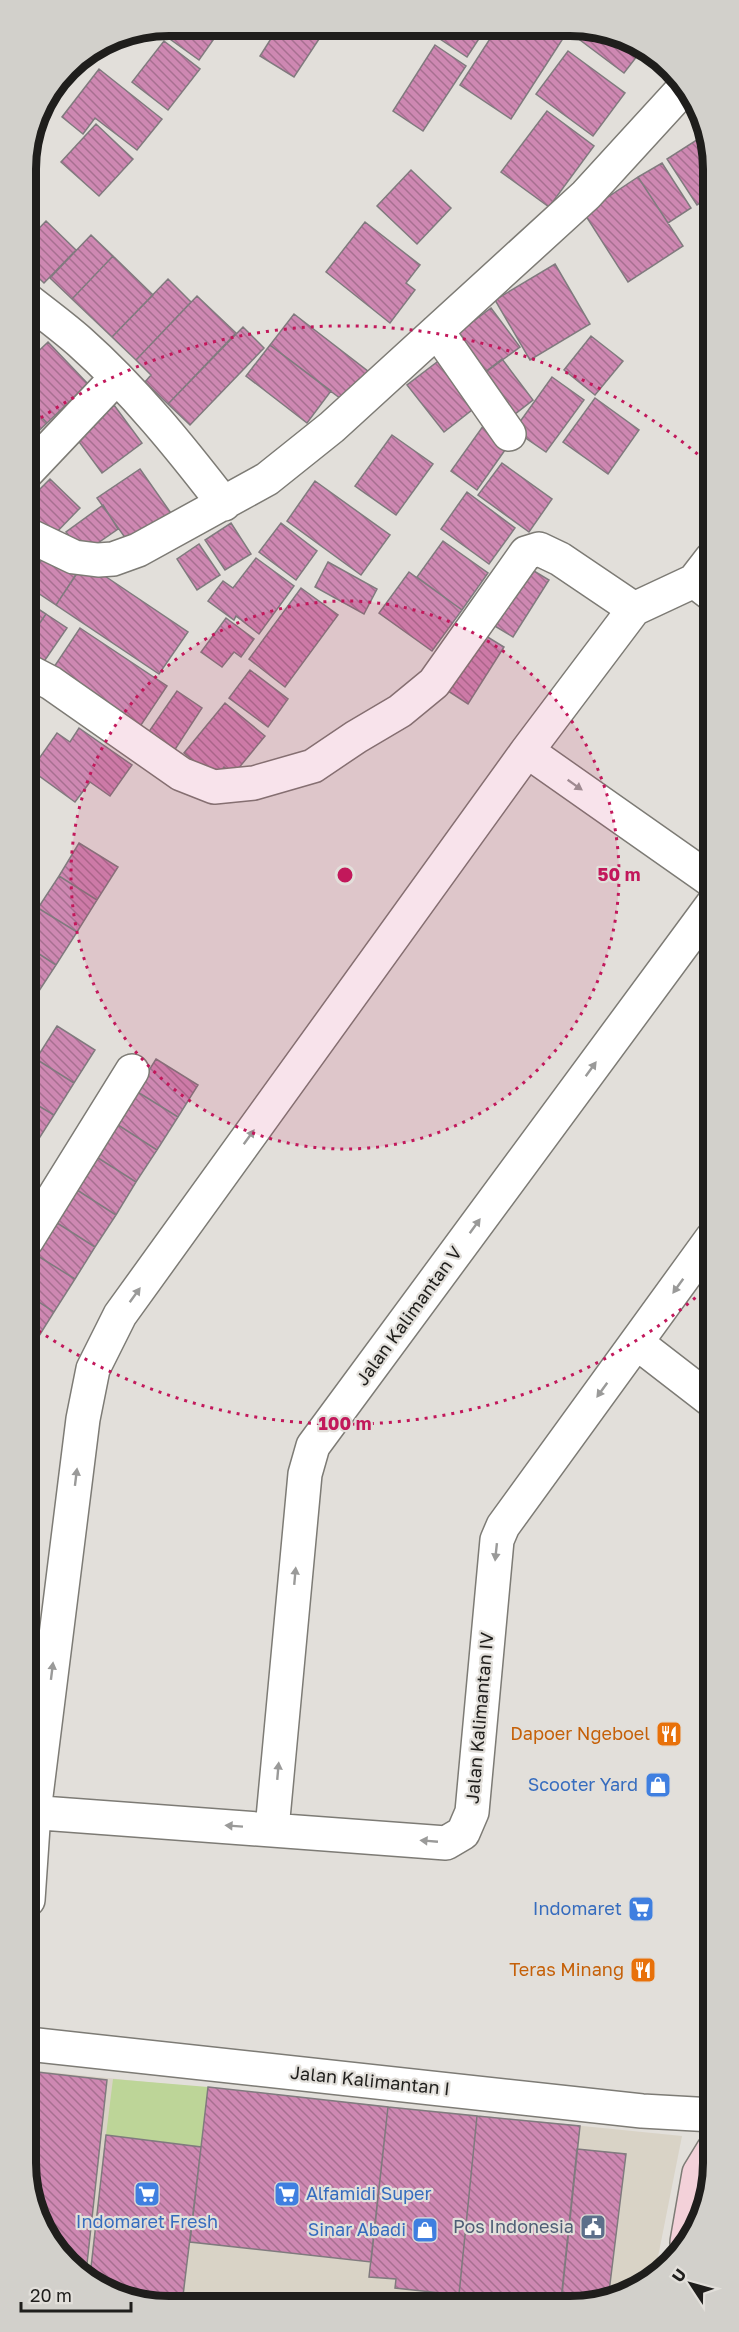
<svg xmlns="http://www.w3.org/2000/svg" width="739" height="2332" font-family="'Golos Text',sans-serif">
	<defs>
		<pattern id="building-back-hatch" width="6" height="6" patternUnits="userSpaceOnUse" patternTransform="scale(1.5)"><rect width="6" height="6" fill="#ce88b2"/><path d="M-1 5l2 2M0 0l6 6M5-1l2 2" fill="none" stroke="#a76f90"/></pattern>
	</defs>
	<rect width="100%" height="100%" fill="#e2dfda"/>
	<path fill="#d9d3c6" d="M28,2070l654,66 -28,141 -13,10 -44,17h-456l-74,-40 -39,-74z"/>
	<path fill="#bdd598" d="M113,2079l95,8 -7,60 -95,-12z"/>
	<path fill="url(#building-back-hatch)" stroke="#807a7e" stroke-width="1.5" d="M169,26h54l-24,34 -36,-26z
		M279,26l48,1 -33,50 -34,-21z
		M422,27l64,1 -19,29z
		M497,28h46l19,12 -51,79 -51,-34z
		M564,28h34l43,23 -17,22z
		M164,41l36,28 -32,41 -36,-28z
		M435,45l31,21 -43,65 -30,-20z
		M568,51l57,42 -32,43 -57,-42z
		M99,69l63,50 -25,31 -42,-32 -12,16 -21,-17z
		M547,111l47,35 -45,61 -48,-35z
		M96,124l37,35 -34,37 -38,-34z
		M706,134l5,8v54l-14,9 -30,-46z
		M662,163l29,45 -23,15 -30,-46z
		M411,170l40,38 -34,36 -40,-38z
		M638,177l45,69 -55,36 -44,-69z
		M46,221l30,29 -32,33 -18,-17v-24z
		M365,222l55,43 -14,18 9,7 -25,33 -64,-51z
		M91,235l22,21 -41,43 -22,-21z
		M113,256l40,39 -41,42 -40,-38z
		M555,264l35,60 -60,36 -35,-60z
		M168,279l23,23 -55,58 -24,-23z
		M197,296l39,37 -68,71 -23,-22 6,-7 -15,-15z
		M491,308l29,39 -45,33 -28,-39z
		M294,314l75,58 -24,30 -75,-57z
		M243,327l21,21 -74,77 -22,-21z
		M591,336l32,25 -28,34 -31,-25z
		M48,342l40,42 -41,39 -21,-22v-38z
		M270,345l61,46 -24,32 -61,-47z
		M441,359l36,47 -33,26 -37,-47z
		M502,359l31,41 -27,21 -31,-41z
		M552,377l32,23 -38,52 -32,-22z
		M595,398l44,32 -31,44 -45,-32z
		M26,401l21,22 -21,20z
		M114,405l28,38 -40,30 -28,-38z
		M486,422l26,18 -35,50 -26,-19z
		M392,435l41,29 -37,51 -41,-29z
		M502,463l50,36 -23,33 -51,-37z
		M140,469l33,47 -42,30 -34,-48z
		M50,479l30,29 -28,29 -26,-26v-8z
		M315,481l75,54 -29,40 -74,-54z
		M467,492l48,36 -26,36 -48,-35z
		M103,505l15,24 -36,25 -16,-22z
		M231,523l20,31 -26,16 -20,-30z
		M281,523l36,28 -21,29 -37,-28z
		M443,541l45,32 -26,37 -45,-33z
		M199,544l21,31 -23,15 -20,-31z
		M45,554l31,21 -20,30 -30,-20z
		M256,558l38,28 -35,48 -23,-18 -2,4 -26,-19 15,-20 10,7z
		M84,562l104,70 -29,42 -103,-69z
		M328,562l49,27 -13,25 -49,-27z
		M524,565l25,15 -36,57 -25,-15z
		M409,572l53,38 -30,41 -53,-38z
		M301,588l37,27 -53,72 -36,-28z
		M26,601l20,13 -20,29z
		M46,614l21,14 -24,35 -17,-11v-9z
		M226,618l28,21 -13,18 -7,-5 -12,15 -21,-15z
		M80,628l87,58 -28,42 -87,-58z
		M481,633l23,14 -36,57 -23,-15z
		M250,670l38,29 -20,28 -39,-29z
		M26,686l13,9 -13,18z
		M177,691l25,17 -28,43 -26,-18z
		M225,703l40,33 -32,39 -9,-8 -9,11 -31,-25z
		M79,728l53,37 -22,31 -20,-14 -15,20 -44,-32 26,-37 13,9z
		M79,843l39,24 -21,33 -38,-24z
		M59,876l38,24 -20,32 -39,-24z
		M38,908l39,24 -21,33 -29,-19v-19z
		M27,946l29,19 -21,32 -8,-5z
		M57,1026l38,24 -21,33 -38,-24z
		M36,1059l38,24 -20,32 -27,-16v-26z
		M156,1059l42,26 -20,32 -42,-26z
		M136,1091l42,26 -21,33 -42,-27z
		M27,1099l27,16 -21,33 -6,-4z
		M115,1123l42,27 -21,32 -41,-26z
		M95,1156l41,26 -20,33 -42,-27z
		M74,1188l42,27 -21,32 -41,-26z
		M54,1221l41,26 -20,32 -42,-26z
		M33,1253l42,26 -21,33 -27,-18v-31z
		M27,1294l27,18 -20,32 -7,-4z
		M28,2071l79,9 -20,184 -21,-3 -38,-71z
		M208,2087l180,20 -17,155 -181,-20z
		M388,2107l89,9 -18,179 -64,-7 1,-9 -27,-2z
		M477,2116l103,10 -19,178h-103z
		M106,2135l95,12 -19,157h-41l-51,-28z
		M577,2149l49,5 -18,146 -10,3 -37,-3z"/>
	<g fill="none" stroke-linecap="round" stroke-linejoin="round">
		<g stroke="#7d7b75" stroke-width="36">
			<path id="street" d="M26,299c18,14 37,28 54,43 54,48 100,105 144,162
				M437,331l72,103
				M26,473l90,-95
				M26,534l48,23 24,3 15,-1 25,-9 129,-71 65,-52 254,-232 97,-106
				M694,581l17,-22
				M26,670l25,13 130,91 33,13 40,-4 59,-17 43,-29 44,-26 34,-28 92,-130 13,-4 21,10 74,50
				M527,751l185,130
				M27,1240l105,-169
				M637,1343l75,58
				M28,1812l418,31 17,-10 9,-21 25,-272 6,-14 209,-288
				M272,1829l33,-355 8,-28 399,-541
				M28,1900l6,-88 49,-393 10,-50 27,-54 407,-564 107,-142 60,-28 17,13
				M28,2044l614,67 71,4"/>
		</g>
		<g stroke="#7d7b75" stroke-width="36">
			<path id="secondary" d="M687,2242l12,-69 14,-23"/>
		</g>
		<use href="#street" stroke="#fff" stroke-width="33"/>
		<use href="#secondary" stroke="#f3d1d9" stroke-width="33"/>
	</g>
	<defs><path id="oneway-solid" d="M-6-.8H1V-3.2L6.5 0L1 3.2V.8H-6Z" transform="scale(1.5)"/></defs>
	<g fill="#9a9a99">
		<use href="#oneway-solid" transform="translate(575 785) rotate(35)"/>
		<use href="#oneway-solid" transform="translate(591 1069) rotate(-54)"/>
		<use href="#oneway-solid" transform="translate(249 1137) rotate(-54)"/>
		<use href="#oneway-solid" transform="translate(475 1226) rotate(-54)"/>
		<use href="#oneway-solid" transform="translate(678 1286) rotate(126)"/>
		<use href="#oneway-solid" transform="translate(135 1295) rotate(-54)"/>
		<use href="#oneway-solid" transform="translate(602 1390) rotate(126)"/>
		<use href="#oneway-solid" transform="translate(76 1477) rotate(-83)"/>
		<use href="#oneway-solid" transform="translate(496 1552) rotate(96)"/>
		<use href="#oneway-solid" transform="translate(295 1576) rotate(-85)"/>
		<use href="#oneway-solid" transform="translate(52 1671) rotate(-83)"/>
		<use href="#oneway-solid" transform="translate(278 1771) rotate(-85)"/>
		<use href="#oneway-solid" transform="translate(234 1826) rotate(-176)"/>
		<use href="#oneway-solid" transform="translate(429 1841) rotate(-175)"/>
	</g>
	<circle cx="345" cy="875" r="274" fill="#c2185b" fill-opacity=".12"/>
	<g fill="none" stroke="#c2185b" stroke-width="3" stroke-dasharray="3 6">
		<circle cx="345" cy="875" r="274"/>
		<path d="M709 1286A549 549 0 0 1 30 1325M26 428A549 549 0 0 1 709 464"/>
	</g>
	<defs>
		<g id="restaurant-square" transform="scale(1.35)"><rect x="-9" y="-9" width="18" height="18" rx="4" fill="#e8710a" stroke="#e2dfda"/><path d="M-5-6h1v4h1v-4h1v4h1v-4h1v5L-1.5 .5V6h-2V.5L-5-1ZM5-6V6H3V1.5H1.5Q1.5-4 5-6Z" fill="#fff"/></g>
		<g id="shop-square" transform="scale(1.35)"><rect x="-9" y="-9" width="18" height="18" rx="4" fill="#3f7fe0" stroke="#e2dfda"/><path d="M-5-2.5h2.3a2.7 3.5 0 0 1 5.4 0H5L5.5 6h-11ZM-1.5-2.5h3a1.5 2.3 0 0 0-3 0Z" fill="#fff"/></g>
		<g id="supermarket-square" transform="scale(1.35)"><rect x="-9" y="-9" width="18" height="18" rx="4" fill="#3f7fe0" stroke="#e2dfda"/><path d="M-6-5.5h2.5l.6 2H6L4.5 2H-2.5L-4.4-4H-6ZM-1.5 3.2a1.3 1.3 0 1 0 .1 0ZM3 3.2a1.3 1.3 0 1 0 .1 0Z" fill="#fff"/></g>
		<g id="civic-square" transform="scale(1.35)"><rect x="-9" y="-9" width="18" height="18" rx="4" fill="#5c6f8a" stroke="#e2dfda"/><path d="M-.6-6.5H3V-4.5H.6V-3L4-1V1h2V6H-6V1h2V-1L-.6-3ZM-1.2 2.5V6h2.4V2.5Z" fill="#fff"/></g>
	</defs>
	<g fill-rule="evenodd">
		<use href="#restaurant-square" x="669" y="1734"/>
		<use href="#shop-square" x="658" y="1785"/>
		<use href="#supermarket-square" x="641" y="1909"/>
		<use href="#restaurant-square" x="643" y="1970"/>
		<use href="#supermarket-square" x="147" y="2194"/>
		<use href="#supermarket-square" x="287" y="2194"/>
		<use href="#civic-square" x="593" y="2227"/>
		<use href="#shop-square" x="425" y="2230"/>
	</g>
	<g text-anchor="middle" stroke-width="4.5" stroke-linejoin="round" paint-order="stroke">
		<g font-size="18" fill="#1f1e1c" stroke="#e2dfda">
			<text transform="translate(409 1316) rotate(-54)" y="6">Jalan Kalimantan V</text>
			<text transform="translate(480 1718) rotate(-85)" y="6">Jalan Kalimantan IV</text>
			<text transform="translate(370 2081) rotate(6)" y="6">Jalan Kalimantan I</text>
		</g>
		<g font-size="18" fill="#c56008" stroke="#e2dfda" text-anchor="end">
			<text x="650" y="1740">Dapoer Ngeboel</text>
			<text x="624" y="1976">Teras Minang</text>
		</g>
		<g font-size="18" fill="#366cbe" stroke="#e2dfda" text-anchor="end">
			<text x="638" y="1791">Scooter Yard</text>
			<text x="622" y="1915">Indomaret</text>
			<text x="306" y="2200" text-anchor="start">Alfamidi Super</text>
			<text x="147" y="2228" text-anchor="middle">Indomaret Fresh</text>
			<text x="406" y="2236">Sinar Abadi</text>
		</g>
		<g font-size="18" fill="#4e5e75" stroke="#e2dfda" text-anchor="end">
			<text x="574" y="2233">Pos Indonesia</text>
		</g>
	</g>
	<path d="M0 0H739V2332H0ZM169 36H570A133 133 0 0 1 703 169V2163A133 133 0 0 1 570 2296H169A133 133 0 0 1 36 2163V169A133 133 0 0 1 169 36Z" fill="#d2d0cb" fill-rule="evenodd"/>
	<path fill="none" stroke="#1f1e1c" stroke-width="8" d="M169 36H570A133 133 0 0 1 703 169V2163A133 133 0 0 1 570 2296H169A133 133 0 0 1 36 2163V169A133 133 0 0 1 169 36Z"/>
	<circle cx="345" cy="875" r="9" fill="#c2185b" stroke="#e2dfda" stroke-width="3"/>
	<g font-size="18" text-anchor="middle" font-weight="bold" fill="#c2185b" stroke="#e2dfda" stroke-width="4.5" stroke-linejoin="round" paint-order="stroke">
		<text x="619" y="881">50 m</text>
		<text x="345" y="1430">100 m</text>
	</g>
	<g transform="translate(691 2284) rotate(306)" stroke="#e2dfda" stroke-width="4.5" paint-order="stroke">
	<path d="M0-4.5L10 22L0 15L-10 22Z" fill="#1f1e1c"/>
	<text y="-9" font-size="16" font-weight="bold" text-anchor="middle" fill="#1f1e1c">U</text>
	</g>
	<path d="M21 2302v9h110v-9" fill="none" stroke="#1f1e1c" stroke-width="3"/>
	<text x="30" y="2302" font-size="18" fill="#1f1e1c" stroke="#e2dfda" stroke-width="4.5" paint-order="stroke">20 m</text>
</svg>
